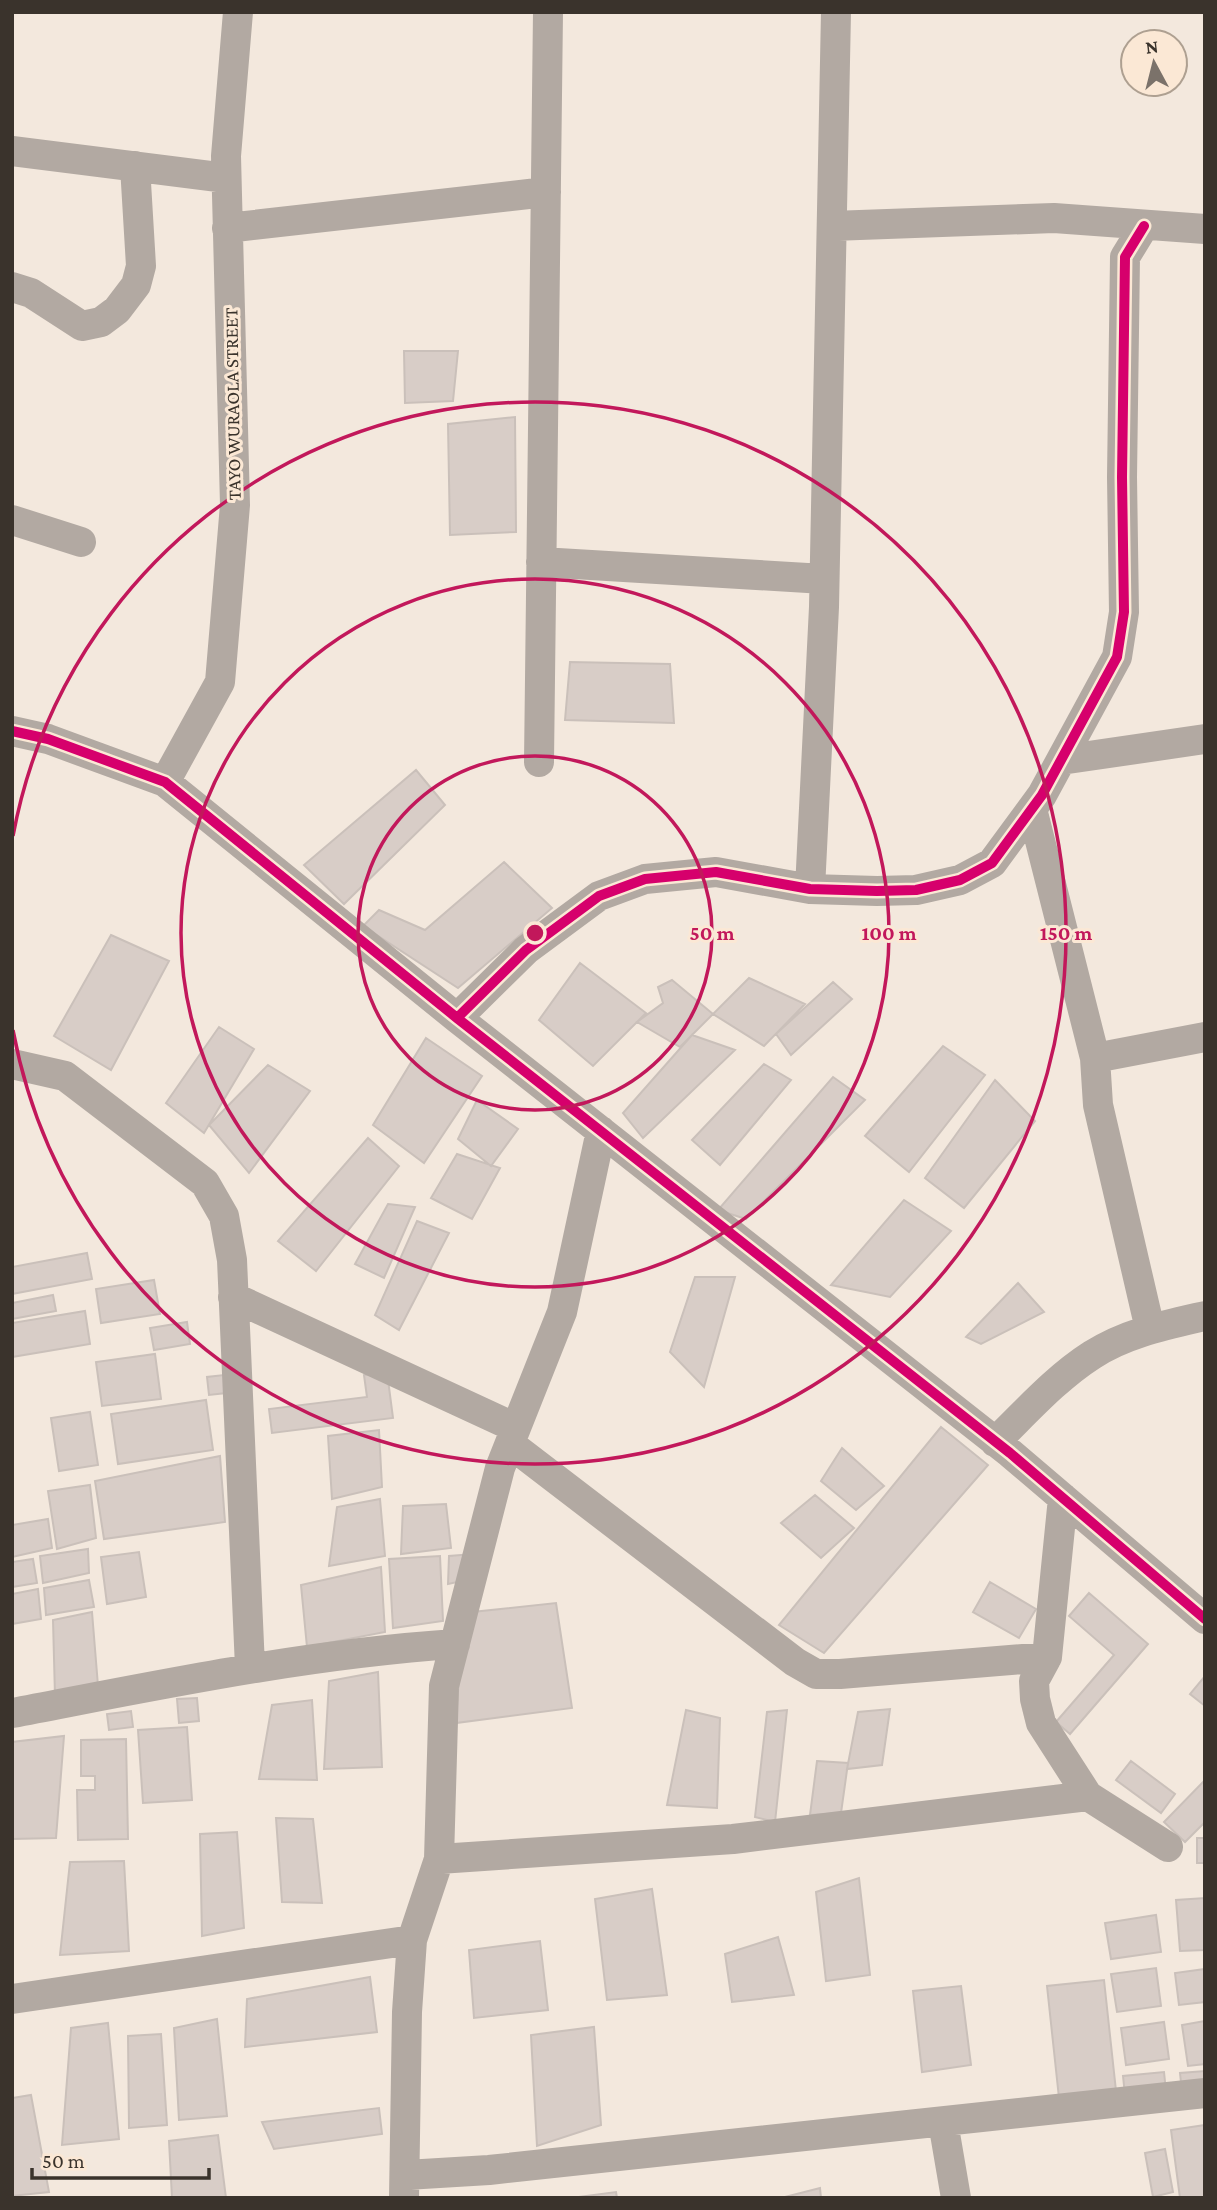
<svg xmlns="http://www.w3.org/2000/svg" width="1217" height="2210" font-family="'Crimson Pro',serif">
	<rect width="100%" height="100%" fill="#f3e8dd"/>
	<path fill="#d8cdc7" stroke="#cac0ba" stroke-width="2" d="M404,351h54l-5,50 -48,2z
		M515,417l1,115 -66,3 -2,-111z
		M570,662l100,2 4,59 -109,-3z
		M416,770l29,35 -101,99 -40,-39z
		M504,862l48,46 -94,80 -95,-62 16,-16 46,20z
		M111,935l58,26 -58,109 -57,-34z
		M580,963l66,50 -53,53 -54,-46z
		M749,978l56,26 -41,42 -51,-32z
		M672,980l41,34 -33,33 -43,-25 26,-19 -5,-16z
		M833,982l19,17 -61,56 -15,-21z
		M219,1027l35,22 -50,84 -38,-30z
		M692,1035l43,15 -92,88 -20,-25z
		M426,1038l56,38 -58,87 -51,-38z
		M943,1046l42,29 -76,97 -44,-36z
		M764,1064l27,16 -71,85 -28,-25z
		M268,1065l42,26 -61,82 -40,-48z
		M833,1077l32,23 -119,119 -28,-9z
		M995,1080l40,41 -71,87 -39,-30z
		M477,1100l41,29 -27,37 -33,-27z
		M368,1138l31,28 -83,105 -38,-30z
		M457,1154l43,14 -28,51 -41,-21z
		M904,1200l47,31 -61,66 -59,-12z
		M388,1204l27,3 -31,71 -29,-14z
		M417,1221l32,12 -50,97 -24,-15z
		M87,1253l5,26 -80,15v-27z
		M695,1277h40l-31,110 -34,-35z
		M154,1280l6,34 -59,9 -5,-34z
		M1018,1283l26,29 -63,32 -15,-7z
		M53,1295l3,16 -44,8v-16z
		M85,1311l5,33 -78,13v-34z
		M187,1322l3,22 -36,6 -4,-22z
		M155,1354l6,45 -59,7 -6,-44z
		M387,1372l6,46 -121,15 -3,-24 98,-12 -3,-22z
		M224,1375l2,18 -17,2 -2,-18z
		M206,1400l7,50 -95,14 -7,-50z
		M90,1412l8,53 -39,6 -8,-53z
		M941,1427l47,38 -164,188 -45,-28z
		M379,1430l3,57 -50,12 -4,-63z
		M842,1448l42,38 -28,24 -35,-29z
		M220,1456l5,66 -121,17 -9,-58z
		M90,1485l6,53 -39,11 -9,-58z
		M815,1495l39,33 -33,30 -40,-35z
		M380,1499l5,57 -56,10 8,-59z
		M446,1504l5,44 -50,6 2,-48z
		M48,1519l4,29 -40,9v-32z
		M88,1549l1,24 -46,10 -3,-27z
		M139,1552l7,45 -39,7 -6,-47z
		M473,1554l-6,26 -19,4 1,-28z
		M440,1556l3,65 -50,7 -4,-69z
		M33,1559l4,24 -25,4v-25z
		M381,1567l4,65 -78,15 -6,-62z
		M89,1580l5,27 -48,8 -2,-27z
		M990,1582l46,27 -17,29 -46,-26z
		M38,1589l3,30 -29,5v-30z
		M1089,1593l59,51 -78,90 -14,-12 58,-67 -45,-39z
		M556,1603l16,105 -116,15 7,-110z
		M92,1612l6,74 -43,10 -2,-76z
		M378,1672l4,95 -58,2 5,-88z
		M1205,1676v30l-15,-12z
		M197,1698l2,23 -20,2 -2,-24z
		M312,1700l5,80 -58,-1 13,-74z
		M890,1709l-8,56 -35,4 11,-57z
		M686,1710l34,8 -3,90 -50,-3z
		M787,1710l-12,112 -20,-5 12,-105z
		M131,1711l2,16 -24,3 -2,-16z
		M187,1727l5,73 -49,3 -5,-73z
		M64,1736l-8,102 -44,1v-97z
		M126,1739l2,100 -50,1 -1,-50h18v-14h-14v-36z
		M817,1761l31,2 -7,50 -31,2z
		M1131,1761l44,33 -14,19 -45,-33z
		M1205,1780v42l-20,20 -21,-20z
		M276,1818l37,1 9,84 -40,-1z
		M237,1832l7,96 -42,8 -2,-102z
		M1197,1838h8v25h-8z
		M124,1861l5,90 -69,4 10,-93z
		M859,1878l11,97 -44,6 -10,-89z
		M652,1889l15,106 -60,5 -12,-101z
		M1205,1898v52l-25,1 -4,-51z
		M1156,1915l5,37 -50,7 -6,-36z
		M778,1937l16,58 -62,7 -7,-48z
		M540,1941l8,69 -74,8 -5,-68z
		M1156,1968l5,38 -44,6 -6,-38z
		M1205,1969v33l-26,3 -4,-32z
		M370,1977l7,55 -132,15 2,-48z
		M1104,1980l12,111 -57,7 -12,-112z
		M961,1986l10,79 -49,7 -9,-81z
		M217,2019l10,97 -48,4 -5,-92z
		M1205,2021v43l-17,2 -6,-41z
		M1164,2022l5,37 -43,6 -5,-37z
		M108,2023l11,116 -57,6 9,-117z
		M594,2027l7,98 -64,21 -6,-111z
		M161,2034l6,91 -38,3 -1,-92z
		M1205,2071v19l-23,2 -2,-19z
		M1164,2072l2,19 -41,4 -2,-19z
		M31,2095l18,97 -37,4v-98z
		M379,2108l3,26 -108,15 -12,-27z
		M1205,2125v73h-25l-9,-68z
		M218,2135l8,63h-54l-3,-57z
		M1165,2149l8,43 -20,5 -8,-44z
		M820,2188l1,10h-40z
		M616,2192l1,6h-46z"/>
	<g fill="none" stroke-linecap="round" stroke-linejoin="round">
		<path stroke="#b2a9a2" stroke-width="30" d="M12,151l214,27
			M832,226l222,-8 151,11
			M227,228l319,-36
			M12,287l19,6 51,33 19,-4 16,-12 19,-25 5,-19 -6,-100
			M12,520l69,22
			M541,562l283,17
			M12,731l36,8 117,43 292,236 553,435 195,166
			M1061,760l144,-21
			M539,762l9,-750
			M165,782l55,-100 15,-177 -9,-349 12,-144
			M1032,809l63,249 3,47 52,224
			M810,889l14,-282 12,-595
			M457,1018l69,-68 73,-54 46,-17 71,-7 94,17 67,2 39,-1 44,-10 32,-17 50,-68 75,-138 7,-45 -2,-135 3,-220 19,-31
			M1095,1058l110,-21
			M12,1064l53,12 140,107 19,33 8,44 18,407
			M233,1297l283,131
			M995,1442c31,-30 61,-64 97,-87 34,-22 74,-30 113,-39
			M510,1444l285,218 21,12h24l207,-17
			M1063,1498l-16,159 -13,24 1,18 6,24 47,73 80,51
			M12,1713c147,-28 293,-59 443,-69
			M439,1859l294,-20 355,-43
			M12,1999l400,-59
			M943,2122l13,76
			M406,2175l83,-5 716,-77
			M404,2198l3,-186 5,-72 27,-81 5,-173 56,-218 62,-156 39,-181"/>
		<g stroke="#fbe8d5" stroke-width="15">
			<path id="cycleway" d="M12,731l36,8 117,43 292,236 553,435 195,166
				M457,1018l69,-68 73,-54 46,-17 71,-7 94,17 67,2 39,-1 44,-10 32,-17 50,-68 75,-138 7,-45 -2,-135 3,-220 19,-31"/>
		</g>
		<use href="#cycleway" stroke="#d6006c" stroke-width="10"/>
	</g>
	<g fill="none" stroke="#c2185b" stroke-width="3.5">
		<circle cx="535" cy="933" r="177"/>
		<circle cx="535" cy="933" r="354"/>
		<path d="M13 836A531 531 0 1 1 13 1030"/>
	</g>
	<g text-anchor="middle" stroke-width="6" stroke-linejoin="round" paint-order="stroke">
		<g font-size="19" fill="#3a332c" stroke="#fbe8d5">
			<text transform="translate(232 404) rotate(-91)" y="7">TAYO WURAOLA STREET</text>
		</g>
	</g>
	<circle cx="535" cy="933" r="10" fill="#c2185b" stroke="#fbe8d5" stroke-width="3.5"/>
	<g font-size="21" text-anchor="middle" font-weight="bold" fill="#c2185b" stroke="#fbe8d5" stroke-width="6" stroke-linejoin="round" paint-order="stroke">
		<text x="712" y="940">50 m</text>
		<text x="889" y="940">100 m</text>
		<text x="1066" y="940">150 m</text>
	</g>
	<rect width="1217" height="2210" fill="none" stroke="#3a332c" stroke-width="28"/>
	<g transform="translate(1154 63) rotate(353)"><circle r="33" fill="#fbe8d5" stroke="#aea091" stroke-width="2"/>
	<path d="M0-5L12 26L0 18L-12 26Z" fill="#7b726a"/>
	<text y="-10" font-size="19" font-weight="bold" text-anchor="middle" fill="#3a332c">N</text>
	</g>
	<path d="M32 2168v10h177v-10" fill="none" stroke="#3a332c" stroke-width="3.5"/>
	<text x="42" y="2168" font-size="21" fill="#3a332c" stroke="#fbe8d5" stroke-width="5" paint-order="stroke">50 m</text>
</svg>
